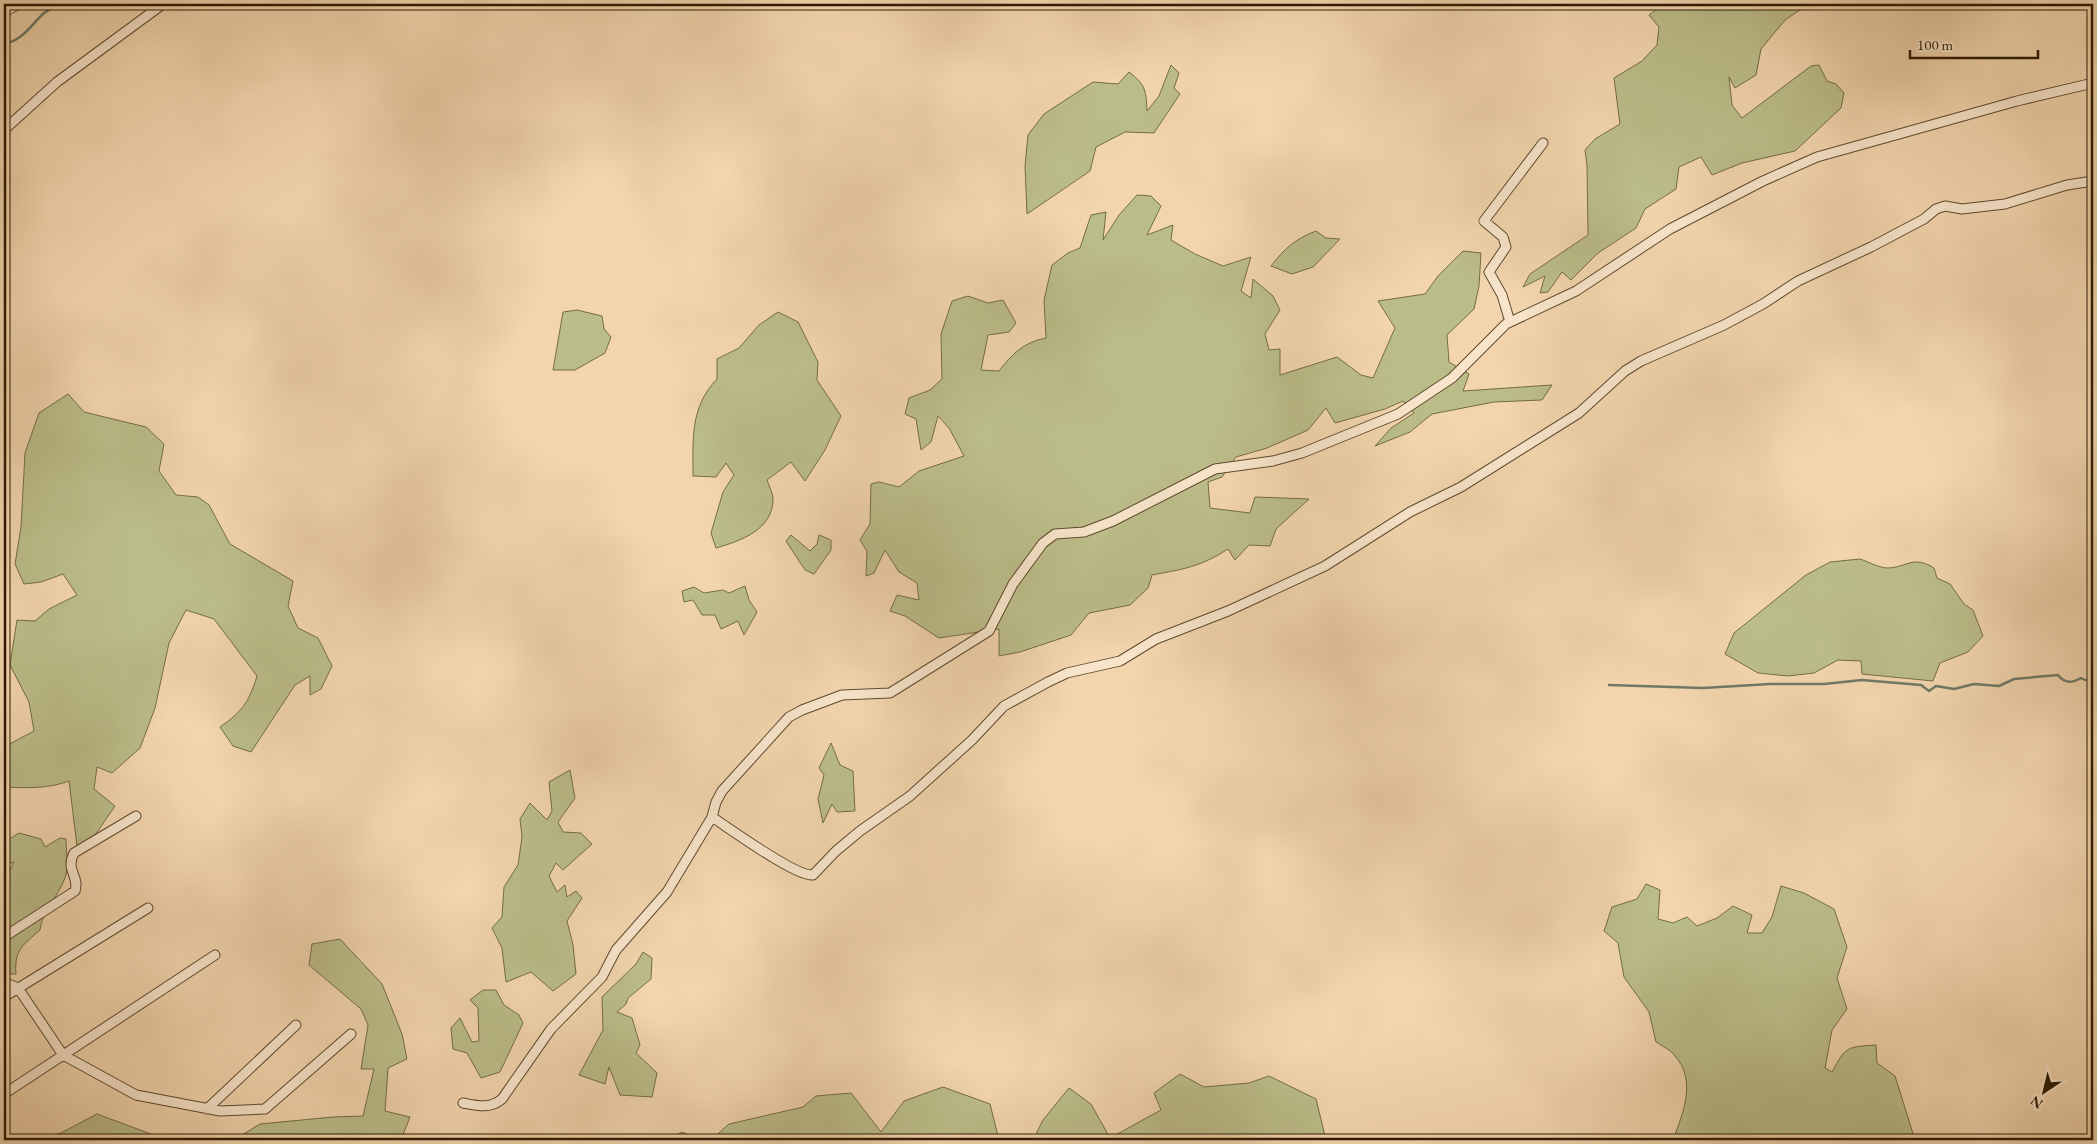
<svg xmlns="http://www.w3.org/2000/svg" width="2097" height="1144" font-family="'EB Garamond',serif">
	<rect width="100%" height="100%" fill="#f2d5ad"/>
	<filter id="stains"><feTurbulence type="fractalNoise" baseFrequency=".004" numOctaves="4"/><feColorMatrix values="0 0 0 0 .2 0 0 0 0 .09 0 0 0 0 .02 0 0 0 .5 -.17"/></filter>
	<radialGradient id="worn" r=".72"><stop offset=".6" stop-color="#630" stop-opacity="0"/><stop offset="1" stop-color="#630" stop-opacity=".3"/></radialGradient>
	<path fill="#bbbd89" stroke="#746c46" d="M1663,4h146l-24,16 -24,29 -5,26 -21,13 -6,-11 3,28 10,13 69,-52 8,-1 8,16 9,3 8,9 -3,15 -46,43 -53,12 -30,12 -11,-18 -22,10 -3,22 -31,20 -9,19 -38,25 -27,27 -9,-8 -14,20 -8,1 5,-17 -22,11 7,-13 58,-39 -1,-70 -2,-15 10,-11 25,-15 -6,-46 28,-17 15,-16 2,-18 -10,-12z
		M1171,65l8,8 -5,15 6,6 -26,39 -29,-1 -29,15 -6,24 -63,43 -2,-48 3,-31 16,-21 49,-32 25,2 11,-12c17,13 17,19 18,39l12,-15z
		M1137,195l14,1 10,10 -14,29 26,-10 -2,15 24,14 28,12 28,-9 -10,34 10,7 2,-19 20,17 7,14 -15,24 4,16 11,-1v26l57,-18 24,18 12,3 22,-50 -17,-27 47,-7 13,-18 25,-25 18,2 -2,33 -5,23 -27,26 2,27 20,12 -6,17 89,-6 -10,15 -48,2 -62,12 -22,18 -35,14 16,-18 23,-15 -11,-12 -18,8 -50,14 -9,-15 -18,22 -41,18 -31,9 -14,20 -14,5 2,26 40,5 5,-16 54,2 -33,30 -6,17 -21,-1 -14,15 -7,-11c-28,18 -44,20 -76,26l-4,13 -18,17 -41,8 -18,22 -51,17 -21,4v-27l-60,9 -34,-22 -15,-5 7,-16 22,5 -2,-17 -18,-11 -14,-22 -11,23 -8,3 1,-25 -7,-11 10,-16 1,-40 8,-2 20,5 20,-16 45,-15 -15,-28 -11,-12 -7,26 -10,8 -5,-31 -11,-5 4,-16 21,-8 12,-11 -1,-45 11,-33 16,-5 20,7 15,-3 13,23 -7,9 -21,3 -7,35 18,1c13,-17 25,-29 47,-33l-2,-38 8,-35 16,-12 12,-5 11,-33 15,-3 -3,28 16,-25z
		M1316,231l10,7 14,1 -27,28 -21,7 -21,-8c13,-17 24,-27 45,-35z
		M577,310l25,6 2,13 7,8 -6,16 -30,17h-22l10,-58z
		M778,312l20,10 20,40 -1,18 24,36 -16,34 -20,31 -14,-19 -24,18c2,6 6,13 6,19 0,31 -33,42 -57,49l-5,-15 12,-41 11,-17 -8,-12 -10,14 -23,-1c0,-37 -3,-69 24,-97v-20l22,-11 20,-23z
		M68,394l16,18 62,15 18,17 -5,27 17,24 22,2 11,8 21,39 63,37 -5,25 10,22 20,10 14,28 -11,23 -11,6v-19l-15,9 -44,67 -18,-6 -13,-19c22,-15 29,-25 37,-51l-43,-57 -28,-9 -17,33 -14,65 -15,40 -28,25 -15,-6 -3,22 21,17 -24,35 -14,5 -8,-65c-22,8 -42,7 -65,6v-40l30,-16 -5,-29 -19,-37 7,-45 18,1 14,-12 28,-14 -14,-21 -22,8 -17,2 -9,-20 6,-37 4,-74 14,-40z
		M791,535l19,16 7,-7 2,-9 12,5v10l-17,24 -9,-4 -19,-29z
		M1860,559c9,3 19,9 28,9 20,-1 25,-13 46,0l3,10 13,6 14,20 9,6 10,26 -15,16 -28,11 -7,18 -71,-7 -1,-13 -23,-1 -24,13 -26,3 -30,-3 -33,-19 9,-21 72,-58 24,-13z
		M745,586l4,14 8,12 -13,23 -6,-14 -17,8 -6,-14h-13l-9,-15 -9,2 -2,-11 12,-4 10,6 19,-3 6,3z
		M831,743l9,22 13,6 2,40 -18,1 -5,-8 -9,19 -5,-24 6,-24 -5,-7z
		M570,770l5,28 -17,24 5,10 18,1 11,11 -29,26 -7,-7 -7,13 8,16 8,-7 2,12 9,-6 6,7 -15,23 6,24 3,29 -23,17 -22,-19 -25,10 -4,-34 -10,-20 10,-11 2,-30 14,-22 4,-28 -2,-18 10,-16 17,17 5,-9 -3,-29z
		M19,833l22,6 4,8 15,-9 6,1c0,11 3,29 -1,39 -7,19 -23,33 -25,52 -17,15 -26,20 -24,44h-12v-92l10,-20 -10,3v-23z
		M1646,884l14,6 -2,29 15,4 14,-6 10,9 20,-8 16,-12 19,9 -5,18h15l10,-16 9,-31 23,7 30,16 13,38 -10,31 10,31 -15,21 -7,38 7,4c14,-26 15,-25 44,-27l1,18 18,13 20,64h-242c10,-27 24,-59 2,-84 -4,-6 -13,-10 -19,-14l-7,-30 -25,-35 -6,-34 -14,-12 8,-24 25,-8z
		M340,939l42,45 20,50 5,25 -19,9 -3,43 25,6 -9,23h-167l26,-16 73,-7 30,-1 11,-47h-13l7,-44 -7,-16 -52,-44 3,-21z
		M643,952l9,6 -1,21 -23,19 -2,6 -9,8 15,6 8,27 -4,8 21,20 -5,24 -32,-2 -11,-28 -4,17 -26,-9 24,-45 -1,-33 34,-33z
		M483,990h13l8,15 15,10 4,8 -23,49 -19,6 -14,-25 -14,-4 -2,-21 9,-10 12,24 7,-1 -1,-33 -8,-8z
		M1180,1074l24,13 45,-4 20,-7 47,23 10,41h-293l10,-20 26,-32 22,16 19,34 51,-28 -7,-17z
		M943,1087l47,17 9,36h-288l18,-16 74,-17 13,-11 35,-3 30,39 23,-31z
		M97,1114l70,26h-128l22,-7z
		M682,1132l18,8h-34z"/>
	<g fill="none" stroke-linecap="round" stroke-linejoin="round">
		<path stroke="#6f7966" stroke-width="2.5" d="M4,44c19,-4 27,-19 40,-31 5,-4 12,-6 18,-9
			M1609,685l94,3 67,-4h54l38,-4 59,5 8,6 7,-5 18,3 20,-5 25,2 15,-7 44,-4c7,9 14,8 23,3l4,2h8"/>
		<g stroke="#5e492d" stroke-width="11">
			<path id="minor" d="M4,12l15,-8
				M4,130l53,-48 106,-78
				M1510,322l-8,-27 -13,-23 17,-25 -3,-10 -19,-16 59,-78
				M712,817c17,11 84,60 101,58l23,-24 24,-20 50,-35 62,-56 32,-34 44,-24 19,-9 53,-12 36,-22 72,-28 97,-45 85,-54 51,-25 118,-74 46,-42 16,-10 83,-36 39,-21 35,-23 73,-34 53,-28 12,-10 9,-3 17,3 43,-5 62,-19 26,-4
				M4,937l71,-46c5,-15 -10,-20 -1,-38l62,-37
				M4,982l14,6 45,67 73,40 84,16 45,-2 86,-75
				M4,997l144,-89
				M4,1094l211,-139
				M463,1103c16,3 27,6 39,-4l49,-70 51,-52 14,-27 51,-58 45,-75 4,-15 6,-11 67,-74 13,-7 40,-15 48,-2 99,-62 24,-47 30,-41 12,-9 29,-2 29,-11 102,-52 58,-8 29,-8 96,-39 54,-36 54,-54 70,-33 94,-62 93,-48 54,-24 200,-56 76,-18
				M207,1109l89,-84"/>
		</g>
		<use href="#minor" stroke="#f7e4ca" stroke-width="9"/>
	</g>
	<rect width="2097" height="1144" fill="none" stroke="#f2d5ad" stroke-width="20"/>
	<rect x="5" y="5" width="2087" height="1134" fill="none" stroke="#2c1a02" stroke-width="2.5"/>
	<rect x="10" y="10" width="2077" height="1124" fill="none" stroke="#2c1a02"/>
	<g transform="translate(2044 1092) rotate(215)" stroke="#f7e4ca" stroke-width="4" paint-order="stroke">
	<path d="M0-4L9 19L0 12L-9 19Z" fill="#2c1a02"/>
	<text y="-8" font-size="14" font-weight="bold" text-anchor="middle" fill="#2c1a02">N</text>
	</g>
	<path d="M1910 50v8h128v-8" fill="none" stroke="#2c1a02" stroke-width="2.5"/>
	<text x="1917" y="50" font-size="15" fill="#2c1a02" stroke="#f7e4ca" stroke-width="4" paint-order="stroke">100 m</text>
	<rect width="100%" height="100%" filter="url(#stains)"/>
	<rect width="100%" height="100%" fill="url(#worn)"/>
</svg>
